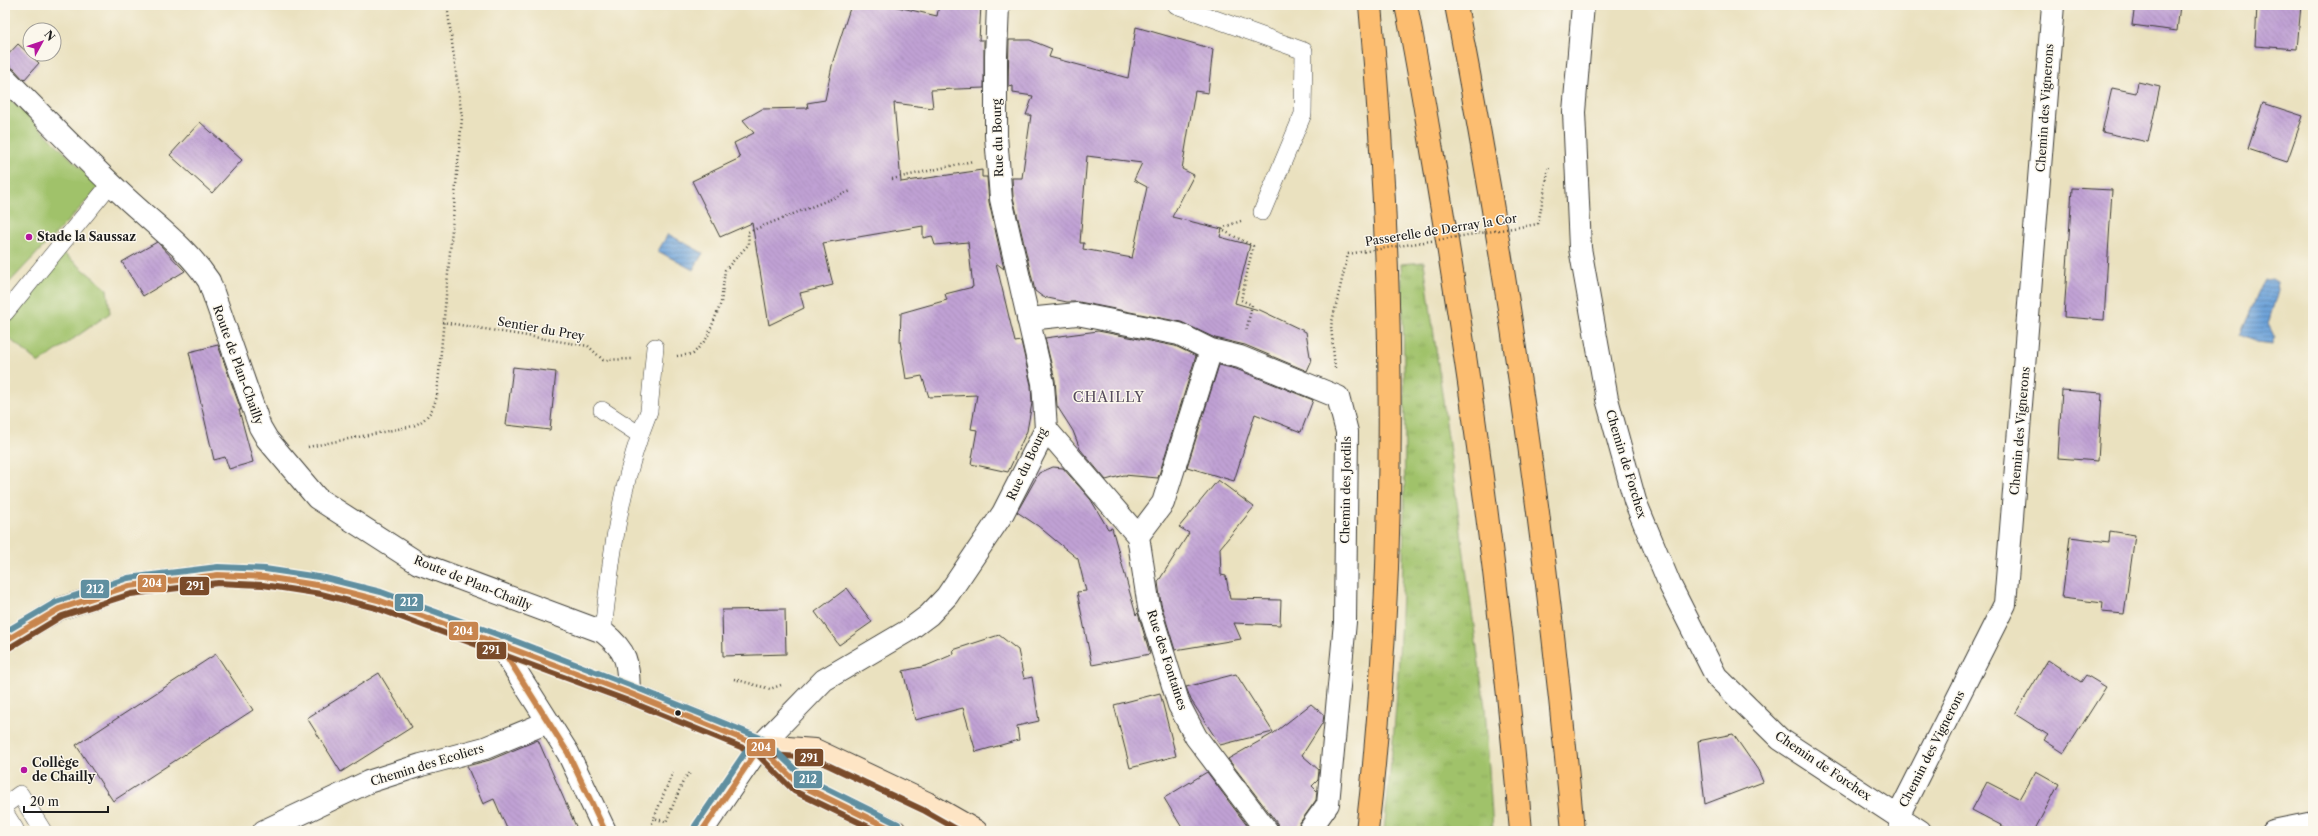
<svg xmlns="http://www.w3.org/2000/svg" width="2318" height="836" font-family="'Libre Caslon Text',serif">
	<defs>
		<pattern id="grass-tufts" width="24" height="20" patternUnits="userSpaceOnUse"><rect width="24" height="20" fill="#a0c26b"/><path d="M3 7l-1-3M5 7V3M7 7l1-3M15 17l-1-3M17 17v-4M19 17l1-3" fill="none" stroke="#89a65c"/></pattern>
		<pattern id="water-rules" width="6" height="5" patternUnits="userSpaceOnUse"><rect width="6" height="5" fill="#6ca2d9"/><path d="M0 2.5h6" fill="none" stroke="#5883af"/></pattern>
		<pattern id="building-back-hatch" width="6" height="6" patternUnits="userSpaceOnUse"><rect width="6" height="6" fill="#c0a1d4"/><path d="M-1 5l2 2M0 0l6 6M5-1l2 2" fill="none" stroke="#a48ab5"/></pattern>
	</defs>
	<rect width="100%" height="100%" fill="#fbf7ec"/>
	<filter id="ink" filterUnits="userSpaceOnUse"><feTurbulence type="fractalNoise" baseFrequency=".025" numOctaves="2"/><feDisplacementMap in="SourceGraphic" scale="8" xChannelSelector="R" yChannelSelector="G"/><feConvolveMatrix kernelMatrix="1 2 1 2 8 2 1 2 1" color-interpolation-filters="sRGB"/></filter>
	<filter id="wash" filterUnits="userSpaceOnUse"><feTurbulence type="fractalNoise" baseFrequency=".012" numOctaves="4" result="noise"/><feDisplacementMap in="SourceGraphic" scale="16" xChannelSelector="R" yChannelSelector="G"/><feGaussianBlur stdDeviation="0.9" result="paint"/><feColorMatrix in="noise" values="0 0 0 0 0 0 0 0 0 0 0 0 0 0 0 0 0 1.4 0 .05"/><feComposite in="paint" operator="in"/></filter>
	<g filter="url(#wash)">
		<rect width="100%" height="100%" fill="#eae1bf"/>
		<path fill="url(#grass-tufts)" stroke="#5e6f44" d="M1424,262l61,445 8,124h-109c4,-42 9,-84 12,-126 10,-147 11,-294 5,-441z"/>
		<path fill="#a0c26b" stroke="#5e6f44" d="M5,94l95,93 -95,100z
			M62,252l45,37 3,24 -71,50 -34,-28v-13z"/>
		<path fill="url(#water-rules)" stroke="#445f7a" d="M668,234l35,19 -10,17 -35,-19z
			M2272,279l5,3 1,8 -10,34 6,12 -3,8 -14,-2 -17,-7 21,-48 4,-7z"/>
		<g id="blocks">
			<path fill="url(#building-back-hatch)" fill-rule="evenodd" d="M851,5h38l48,11 2,-11h42l-2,35h5v48l-53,2 2,18 -39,-5 7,79 81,-12v7h5l2,25 15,67 -8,-6 19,79 6,-1 10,44 1,18 -5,28 -19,41 -37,-8 6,-34 -6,-1 6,-34 -48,2 -7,-21 -16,3 -6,-38 1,-28 46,-13 -2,-6 28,-7 -5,-45 -33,3 -3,-9 -9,2v-12l-100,17 10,42 -33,8 4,15 -35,17 -17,-102 -32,14 -28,-56 48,-23 -6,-15 20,-10 -11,-13 19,-11 46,-1 -1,-5 18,-3 8,-39z
				M2135,5h45l-3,26 -45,-6z
				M2257,5h44l-4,44 -42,-3z
				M1136,27l77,22 -5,44 -13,-2 -13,78 12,6 -22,42 50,12 -2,8 30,8 -15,58 27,8 44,21 5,30 -4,9 -62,-26 -30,-7 -34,-16 -102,-20h-12l-24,-5 -8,-6 -22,-94 -1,-19h10l9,-63h-5l7,-19 -20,-3v-7l-5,1 1,-47h21l22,9 -3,8 79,21zM1087,156l55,7 -8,17 13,7 -15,71 -49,-9 1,-6h-4z
				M18,44l21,19 -15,17 -10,-11 -9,-5v-6z
				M2138,82l22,5 -12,55 -46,-10 10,-44 24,5z
				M2263,103l40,13 -16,46 -39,-13z
				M200,122l42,38 -30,33 -42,-38z
				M2072,188l40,2 -8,130 -40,-3z
				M157,242l28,29 -42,25 -21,-34z
				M1098,331l77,15 21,10 -38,122 -34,-3 -18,5 -26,-31 -7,-18 -16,-25 -2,-26 -10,-42z
				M218,345l23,65h-2l14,52 -24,7 -4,-12 -11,3 -25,-108z
				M1219,365l17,4 77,31 -12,32 -46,-18 -21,67 -47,-14z
				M513,367l43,5 -6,58 -44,-5z
				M2062,390l40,3 -4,68 -40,-3z
				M1053,467l10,1 28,32 17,29 4,-1 24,87 2,-2 12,41 -58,11 -15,-73 9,-1 -8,-32 -40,-33 -21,-14 22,-39z
				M1218,480l36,27 -34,41 1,27 5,1 4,23 51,1 -1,25 -46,-2 7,16 -66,11 -14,-46 -3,-22 31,-49 -10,-6z
				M2110,531l25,4 -11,79 -22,-2 1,-9 -41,-5 8,-61 39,5z
				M847,588l25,34 -33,23 -24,-33z
				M785,609l1,45 -63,2 -1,-46z
				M999,635l19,15 6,29 8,-2 7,44 -22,5 2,14 -43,12 -13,-44 -48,12 -12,-49 23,-5 28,-12 -1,-4z
				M216,654l37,56 -140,91 -37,-56z
				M2048,660l33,22 5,-7 20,12 -42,66 -20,-13 4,-5 -33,-21z
				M379,673l33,54 -71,45 -34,-54z
				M1236,674l37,58 -53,13 -29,-45 -5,-13z
				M1160,693l16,63 -46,12 -16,-63z
				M1311,704l13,11 -1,7 -21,33 17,15 -1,10 -6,6 5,5 -1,9 -22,31h-15l-2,-8 -49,-64 46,-26z
				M1733,734l25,36 5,12 -58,22 -7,-63z
				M538,740l40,91h-70l-14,-32 -11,5 -16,-38 23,-6z
				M2036,771l23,13 -25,47h-22l-40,-21 15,-28 33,17z
				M1207,772l44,59h-67l-20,-33z"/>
		</g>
	</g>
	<g filter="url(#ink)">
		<use href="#blocks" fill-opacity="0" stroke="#3b3a34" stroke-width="1"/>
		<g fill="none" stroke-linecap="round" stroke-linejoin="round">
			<g stroke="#3b3a34" stroke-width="18">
				<path id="service" d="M1176,5l128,46 -1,63 -41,98
					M5,313l106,-130
					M602,410l38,25c-22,64 -30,130 -37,197
					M640,435l9,-24 6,-64
					M5,805l15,-11 23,37
					M5,813l10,16 -4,2"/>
			</g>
			<g stroke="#3b3a34" stroke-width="24">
				<path id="minor" d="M1583,5l-9,107 6,136 27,151 28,102 35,84 46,91 64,63 140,92
					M5,78c40,40 79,81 121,120 29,27 61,50 83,83l51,146 7,12 50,59 101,65 185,69c25,20 25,30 26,61
					M1028,319l49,-5 102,20 32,16 29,7 98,40 9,35 -2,190 -17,182 -19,27
					M1046,429l92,107 11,71 30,98 17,32 71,94
					M1138,536l25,-33 48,-153
					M499,644l69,109 37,78
					M1902,830l-4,-14 107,-212 48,-599
					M264,831l104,-49 53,-17 64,-17 63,-26
					M702,831l58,-85
					M2273,831l40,-8"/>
			</g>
			<g stroke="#3b3a34" stroke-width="24">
				<path id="tertiary" d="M760,746l64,-66 85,-50 20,-15 18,-19 56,-83 43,-84 -3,-46 -42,-184 -5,-63v-80l2,-51"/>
			</g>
			<g stroke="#3b3a34" stroke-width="24">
				<path id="secondary" d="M5,641l54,-32 70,-23 89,-11 46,2 59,9 55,14 121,44 130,49 131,53 55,4 112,53 49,28
					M760,746l38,38 97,47"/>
			</g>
			<g stroke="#3b3a34" stroke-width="24">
				<path id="motorway" d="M1406,5c14,70 25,140 37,211 34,204 60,409 78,615
					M1456,5c53,273 92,549 117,826
					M1367,831c32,-274 28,-551 3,-826"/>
			</g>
			<path stroke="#3b3a34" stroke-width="2.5" stroke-dasharray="1 3" stroke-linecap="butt" d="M892,179l81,-18
				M1241,221l-17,6 -2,3 31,16 -12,54 11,5 -6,27
				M1538,224l11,-57
				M442,322l146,24 15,14 29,-1
				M677,356l16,-2 14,-16 14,-35 4,-33 24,-26 -1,-12 103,-41
				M1335,368l-4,-42 17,-72
				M308,447l105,-21c14,-6 20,-15 24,-30l25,-278 -15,-113
				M734,679l36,10 11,-4
				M673,772l-19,46 12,4 18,-43 6,-6
				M649,831l5,-13"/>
			<use href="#service" stroke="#fff" stroke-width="17"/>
			<use href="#minor" stroke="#fff" stroke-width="22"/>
			<use href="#tertiary" stroke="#fff" stroke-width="22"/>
			<use href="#secondary" stroke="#fee5c5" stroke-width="22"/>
			<use href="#motorway" stroke="#fcbd6f" stroke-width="22"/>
			<path stroke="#3b3a34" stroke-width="2.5" stroke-dasharray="1 3" stroke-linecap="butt" d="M1348,254l190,-30"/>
			<g stroke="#fbf7ec" stroke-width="9">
				<path id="bus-1" d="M5,641l54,-32 70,-23 89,-11 46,2 59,9 55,14 121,44 130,49 131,53 38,38 97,47
					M499,644l69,109 37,78
					M702,831l58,-85"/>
			</g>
			<g stroke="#fbf7ec" stroke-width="9">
				<path id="bus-2" d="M9,648l53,-32 69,-22 87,-11 45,2 58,9 55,14 120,44 130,48 132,54 55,4 110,52 37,21
					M743,749l13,4 38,38 83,40"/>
			</g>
			<g stroke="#fbf7ec" stroke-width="9">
				<path id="bus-3" d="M5,632l51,-30 72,-24 90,-11 47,2 60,9 56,14 121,44 130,50 131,53 40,38 95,47
					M695,826l58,-85"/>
			</g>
			<use href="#bus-1" stroke="#c8854e" stroke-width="6"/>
			<use href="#bus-2" stroke="#7a4b2a" stroke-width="6"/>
			<use href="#bus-3" stroke="#608fa0" stroke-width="6"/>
		</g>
	</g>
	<g fill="#b5179e" stroke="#fbf7ec" stroke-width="1.5">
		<circle cx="29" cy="237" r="4"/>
		<circle cx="24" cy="770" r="4"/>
	</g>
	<circle fill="#1c1c1c" stroke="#fbf7ec" stroke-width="1.5" cx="678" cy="713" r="3.5"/>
	<g text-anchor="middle" stroke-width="3" stroke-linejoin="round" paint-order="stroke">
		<g font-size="12" fill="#1c1c1c" stroke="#fbf7ec">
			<text transform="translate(2045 108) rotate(-86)" y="4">Chemin des Vignerons</text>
			<text transform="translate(998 138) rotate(-92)" y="4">Rue du Bourg</text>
			<text transform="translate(1441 230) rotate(-9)" y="4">Passerelle de Derray la Cor</text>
			<text transform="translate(541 329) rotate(10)" y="4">Sentier du Prey</text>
			<text transform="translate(238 365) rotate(70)" y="4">Route de Plan-Chailly</text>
			<text transform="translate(2020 431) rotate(-85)" y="4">Chemin des Vignerons</text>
			<text transform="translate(1027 464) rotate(-65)" y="4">Rue du Bourg</text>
			<text transform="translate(1626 464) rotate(73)" y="4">Chemin de Forchex</text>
			<text transform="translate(1346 490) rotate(-89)" y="4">Chemin des Jordils</text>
			<text transform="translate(473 583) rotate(22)" y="4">Route de Plan-Chailly</text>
			<text transform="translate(1167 660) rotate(72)" y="4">Rue des Fontaines</text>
			<text transform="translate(1932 749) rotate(-63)" y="4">Chemin des Vignerons</text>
			<text transform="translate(427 765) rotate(-17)" y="4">Chemin des Ecoliers</text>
			<text transform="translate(1823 766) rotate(34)" y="4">Chemin de Forchex</text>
		</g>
		<g font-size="12" font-weight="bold" fill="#1c1c1c" stroke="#fbf7ec" text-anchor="start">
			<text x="37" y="241">Stade la Saussaz</text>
			<text x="32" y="767">Collège<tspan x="32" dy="14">de Chailly</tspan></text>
		</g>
		<g font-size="14" letter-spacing="1" fill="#554b5c" stroke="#fbf7ec">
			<text x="1109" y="402">CHAILLY</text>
		</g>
	</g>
	<g stroke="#fbf7ec" stroke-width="1.5">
		<rect x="137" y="574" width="30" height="19" rx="4" fill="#c8854e"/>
		<rect x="179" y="576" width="31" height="20" rx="4" fill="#7a4b2a"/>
		<rect x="80" y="579" width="30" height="20" rx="4" fill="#608fa0"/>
		<rect x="394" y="593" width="30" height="19" rx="4" fill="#608fa0"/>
		<rect x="448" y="621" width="31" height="20" rx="4" fill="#c8854e"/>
		<rect x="476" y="641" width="31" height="19" rx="4" fill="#7a4b2a"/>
		<rect x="746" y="738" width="30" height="19" rx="4" fill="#c8854e"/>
		<rect x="794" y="748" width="30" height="19" rx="4" fill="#7a4b2a"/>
		<rect x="793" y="770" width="30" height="19" rx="4" fill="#608fa0"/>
	</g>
	<g font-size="11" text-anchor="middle" font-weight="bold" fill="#fff">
		<text x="152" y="587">204</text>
		<text x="195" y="590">291</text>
		<text x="95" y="593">212</text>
		<text x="409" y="606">212</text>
		<text x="463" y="635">204</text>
		<text x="491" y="654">291</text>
		<text x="761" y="751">204</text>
		<text x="809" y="762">291</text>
		<text x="808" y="783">212</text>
	</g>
	<rect width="2318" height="836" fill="none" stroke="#fbf7ec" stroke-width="20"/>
	<g transform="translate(42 42) rotate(50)"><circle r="19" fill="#fbf7ec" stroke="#a29f99"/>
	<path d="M0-3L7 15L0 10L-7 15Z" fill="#b5179e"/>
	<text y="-6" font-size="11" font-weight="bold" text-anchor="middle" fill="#1c1c1c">N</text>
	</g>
	<path d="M24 806v6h84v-6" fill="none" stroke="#1c1c1c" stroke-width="2"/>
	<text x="30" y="806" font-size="12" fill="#1c1c1c" stroke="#fbf7ec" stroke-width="3" paint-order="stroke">20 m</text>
</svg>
